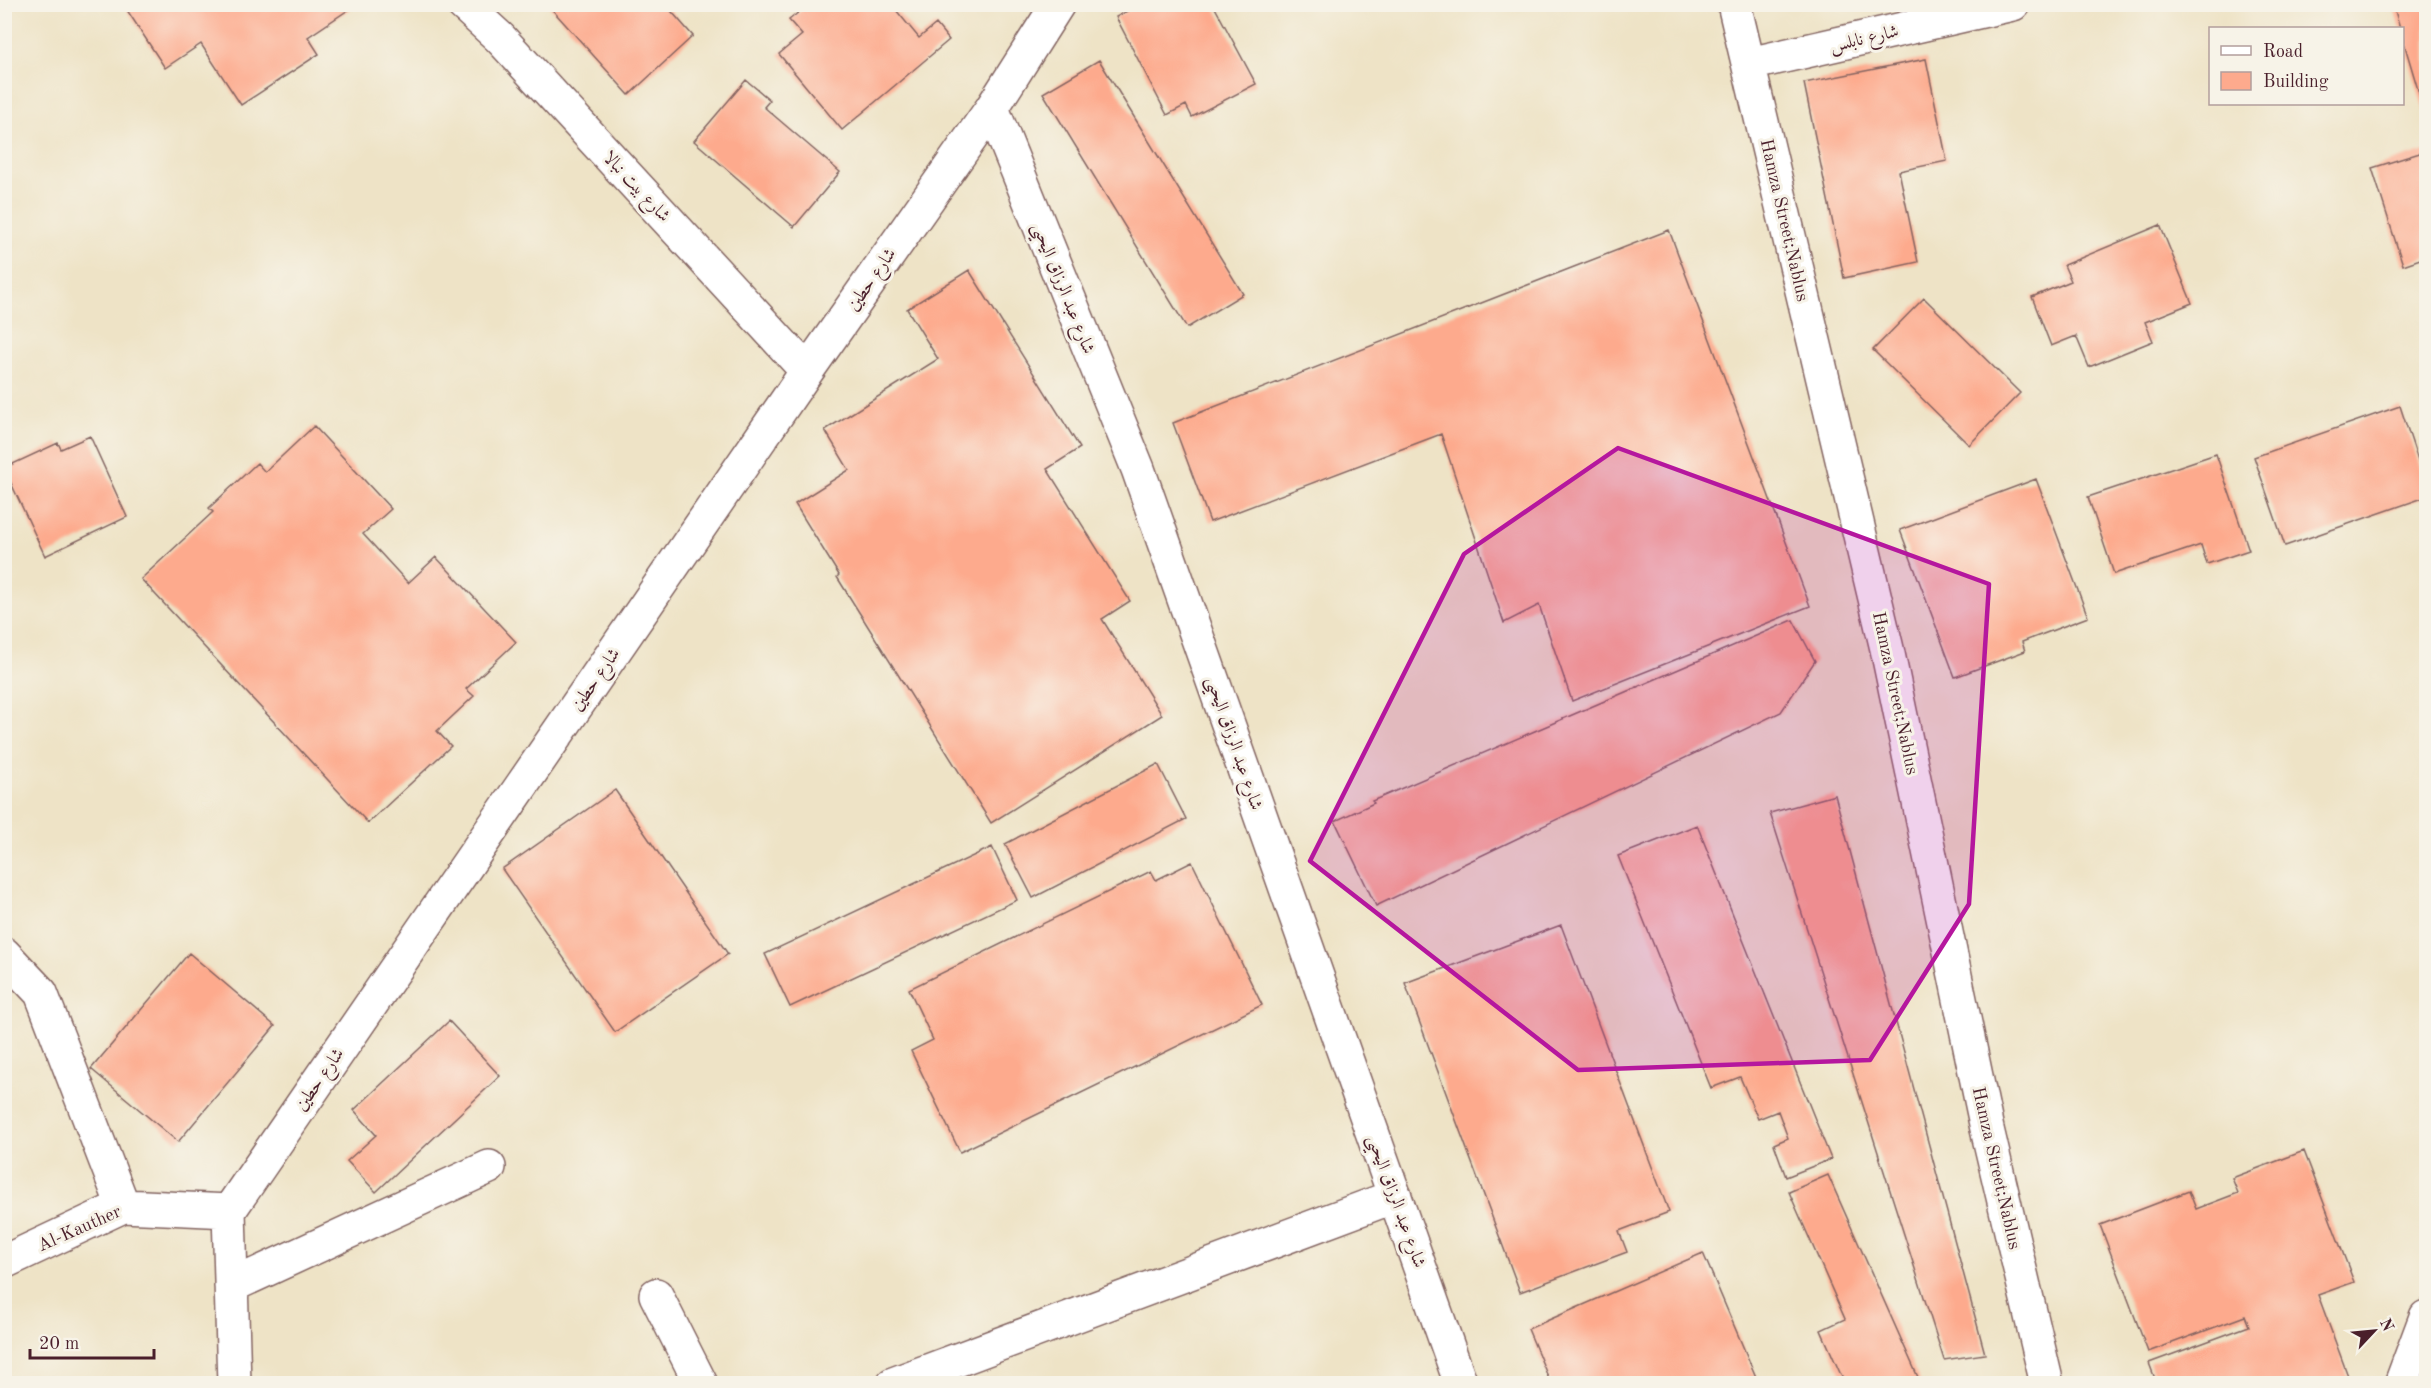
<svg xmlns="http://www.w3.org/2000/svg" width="2431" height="1388" font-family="'Old Standard TT',Amiri,serif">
	<rect width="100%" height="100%" fill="#f7f3e8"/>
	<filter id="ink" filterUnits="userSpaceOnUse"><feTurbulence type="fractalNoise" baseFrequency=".0167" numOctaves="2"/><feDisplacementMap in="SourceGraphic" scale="12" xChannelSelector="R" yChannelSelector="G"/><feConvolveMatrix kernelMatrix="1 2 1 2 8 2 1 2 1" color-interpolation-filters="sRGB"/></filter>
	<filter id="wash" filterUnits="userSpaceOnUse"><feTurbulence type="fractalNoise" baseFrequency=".008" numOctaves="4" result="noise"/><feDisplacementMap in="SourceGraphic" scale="24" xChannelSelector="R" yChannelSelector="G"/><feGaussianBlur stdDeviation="1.35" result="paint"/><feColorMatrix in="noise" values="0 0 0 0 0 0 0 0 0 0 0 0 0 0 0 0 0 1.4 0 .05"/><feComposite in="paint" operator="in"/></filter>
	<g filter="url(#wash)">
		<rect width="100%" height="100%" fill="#eee3c6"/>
		<g id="blocks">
			<path fill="#fdaa8d" d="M123,4h234l-49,33 11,17 -78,51 -40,-61 -36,24z
				M547,4h118l28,32 -64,59z
				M809,4h82l28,34 17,-14 13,16 -107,90 -63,-76 23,-19 -13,-15z
				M1140,4h73l43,80 -64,33 -6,-12 -19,10 -51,-98z
				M2393,4h33v105l-2,1 -22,-74v-8h-2z
				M1926,59l21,102 -48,10 19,91 -74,16 -40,-195z
				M1099,60l144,234 -56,34 -144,-235z
				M746,80l24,20 -6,7 76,65 -46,55 -100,-86z
				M2426,151v106l-23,8 -31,-97z
				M2160,225l32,78 -47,19 8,19 -64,26 -13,-31 -25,10 -19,-49 39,-16 -7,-16z
				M1669,230l141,376 -238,95 -33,-96 -35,18 -63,-189 -231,88 -37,-99z
				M969,270l111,178 -33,21 83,132 -28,18 60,96 -171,108 -154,-246 2,-2 -44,-71 54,-34 -24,-40 113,-71 -31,-50z
				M1924,298l96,95 -51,52 -96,-95z
				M2400,406l26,79v12l-141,49 -31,-89z
				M314,426l77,83 -28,25 45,49 28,-26 80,85 -50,47 8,7 -37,35 14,15 -83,77 -227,-244 72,-67 -4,-4 48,-45 8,9z
				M90,436l37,81 -82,39 -41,-88 54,-25 3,6z
				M2216,454l33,96 -42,14 -6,-19 -87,29 -26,-77z
				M2036,479l52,138 -66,25 3,9 -70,26 -55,-147z
				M1793,620l22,41 -34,51 -405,194 -41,-85 39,-18 -2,-2z
				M1158,764l28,55 -153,79 -28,-54z
				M615,790l113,164 -113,78 -113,-163z
				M1835,795l150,559 -41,6 -174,-547z
				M1697,825l134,334 -45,18 -12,-33 14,-6 -10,-27 -20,8 -18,-42 -29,11 -93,-232z
				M992,847l25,53 -227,107 -25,-53z
				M1192,862l70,143 -302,147 -49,-101 22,-11 -24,-51 242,-118 5,9z
				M1561,925l108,287 -50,19 8,21 -107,40 -115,-309z
				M189,953l86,73 -97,116 -87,-73z
				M449,1021l51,55 -124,116 -29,-31 29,-26 -22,-25z
				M2304,1151l50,131 -36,13 33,89h-194l-8,-21 100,-37 -4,-10 -97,36 -48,-127 89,-34 7,18 42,-16 -6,-15z
				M1828,1175l93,209h-76l-24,-54 24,-11 -56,-127z
				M1703,1253l56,131h-208l-23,-55z"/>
		</g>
	</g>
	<g filter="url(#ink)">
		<use href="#blocks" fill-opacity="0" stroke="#836461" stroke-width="1.5"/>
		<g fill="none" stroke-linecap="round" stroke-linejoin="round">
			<g stroke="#836461" stroke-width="36">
				<path id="minor" d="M463,4l37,34 307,333
					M1734,4l153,645 100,480 60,255
					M1749,64l264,-60
					M992,108l146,361 323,915
					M4,954l37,39 82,213
					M4,1262l119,-56 106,5
					M231,1286l258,-119
					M656,1295l45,89
					M234,1384l-5,-173 578,-840 185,-263 66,-104
					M893,1384l502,-188
					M2401,1384l25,-67"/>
			</g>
			<use href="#minor" stroke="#fff" stroke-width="33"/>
		</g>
	</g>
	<path fill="#b5179e" fill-opacity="0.2" stroke="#b5179e" stroke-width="4.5" stroke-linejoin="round" d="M1618,448l371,136 -20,320 -99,156 -292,10 -268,-209 154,-307z"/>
	<g text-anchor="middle" stroke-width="6" stroke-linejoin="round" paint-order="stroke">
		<g font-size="18" fill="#4a1f2b" stroke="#f7f3e8">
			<text transform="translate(1864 38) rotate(-13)" y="6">شارع نابلس</text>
			<text transform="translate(637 186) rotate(47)" y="6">شارع بيت نبالا</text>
			<text transform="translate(1785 220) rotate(77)" y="6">Hamza Street;Nablus</text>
			<text transform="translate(871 279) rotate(-55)" y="6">شارع حطين</text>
			<text transform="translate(1064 288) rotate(68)" y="6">شارع عبد الرزاق اليحيى</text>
			<text transform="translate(595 679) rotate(-55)" y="6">شارع حطين</text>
			<text transform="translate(1896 693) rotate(78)" y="6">Hamza Street;Nablus</text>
			<text transform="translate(1235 743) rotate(71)" y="6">شارع عبد الرزاق اليحيى</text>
			<text transform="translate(319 1079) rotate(-55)" y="6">شارع حطين</text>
			<text transform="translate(1997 1168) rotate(77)" y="6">Hamza Street;Nablus</text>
			<text transform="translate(1397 1201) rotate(70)" y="6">شارع عبد الرزاق اليحيى</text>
			<text transform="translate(79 1228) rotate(-24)" y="6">Al-Kauther</text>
		</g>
	</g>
	<rect width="2431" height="1388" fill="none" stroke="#f7f3e8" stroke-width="24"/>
	<rect x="2209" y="27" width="195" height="78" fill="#f7f3e8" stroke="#b29e9c" stroke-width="1.5"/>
	<rect x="2221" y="46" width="30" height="9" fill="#ffffff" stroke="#b29e9c" stroke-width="1.5"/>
	<text x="2263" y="57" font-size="18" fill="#4a1f2b">Road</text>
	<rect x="2221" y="72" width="30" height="18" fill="#fdaa8d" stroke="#b29e9c" stroke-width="1.5"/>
	<text x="2263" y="87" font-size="18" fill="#4a1f2b">Building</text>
	<g transform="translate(2374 1331) rotate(64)" stroke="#f7f3e8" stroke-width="4.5" paint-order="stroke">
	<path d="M0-4.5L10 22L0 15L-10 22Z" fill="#4a1f2b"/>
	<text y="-9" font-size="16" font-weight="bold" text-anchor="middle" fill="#4a1f2b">N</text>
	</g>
	<path d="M30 1349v9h124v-9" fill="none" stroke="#4a1f2b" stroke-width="3"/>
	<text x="39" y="1349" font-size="18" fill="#4a1f2b" stroke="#f7f3e8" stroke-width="4.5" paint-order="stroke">20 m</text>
</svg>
